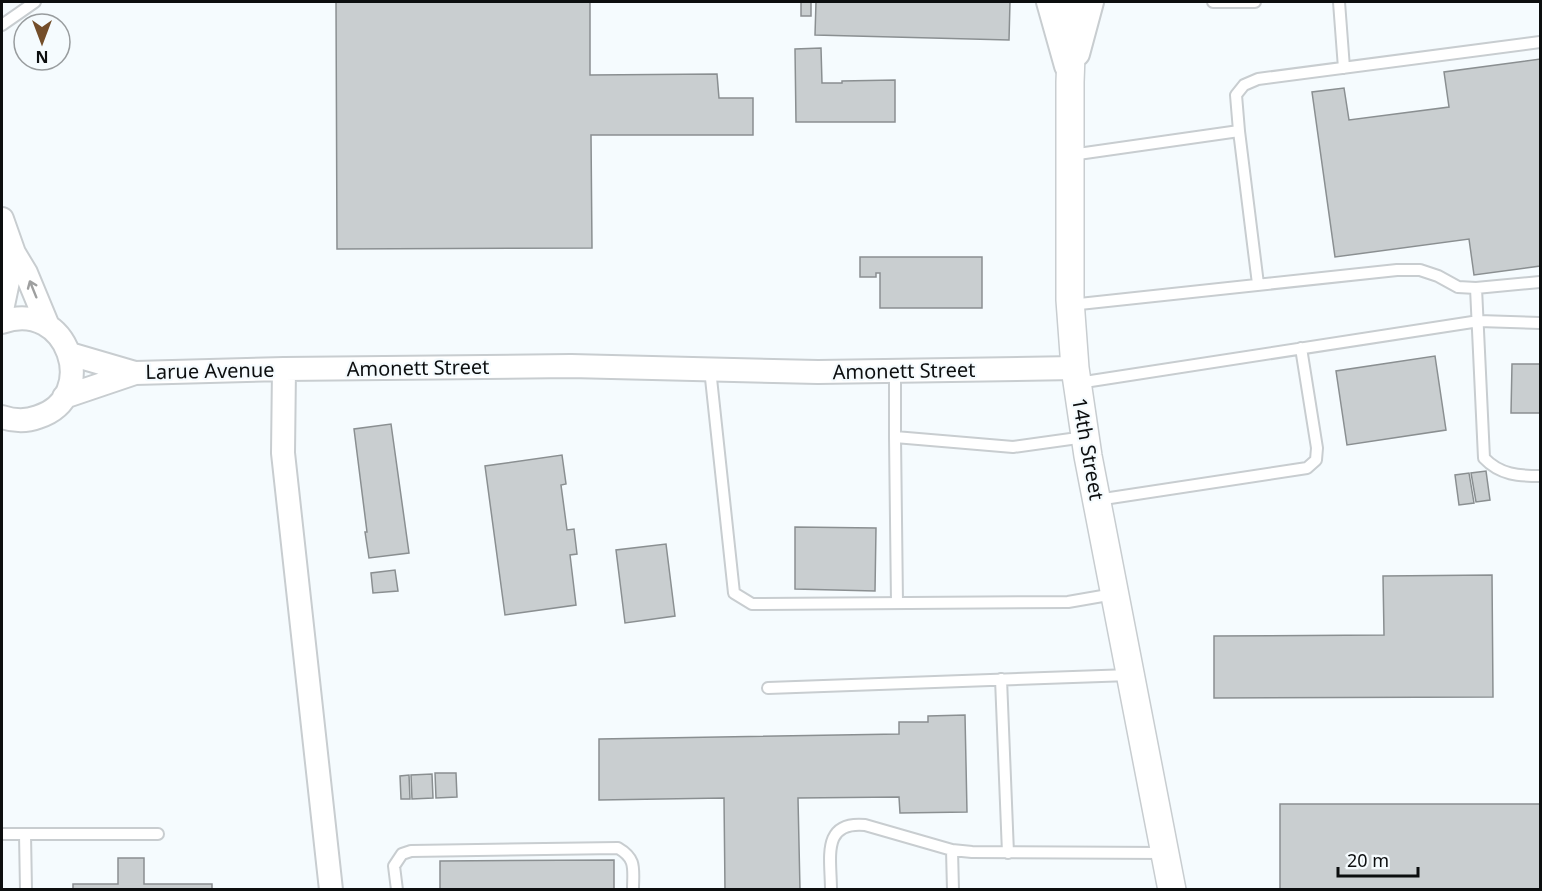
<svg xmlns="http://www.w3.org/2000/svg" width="1542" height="891" font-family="'Noto Sans',sans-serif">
	<rect width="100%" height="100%" fill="#f5fbfe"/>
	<path fill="#c9ced0" stroke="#8a8f91" stroke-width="1.5" d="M336,2h254v73l127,-1 2,24h34v37h-162l1,113 -255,1z
		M801,2h10v14h-10z
		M816,2h194l-1,38 -194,-5z
		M821,48l1,35h20v-2l53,-1v42h-99l-1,-73z
		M1540,59v207l-66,9 -5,-36 -134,18 -23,-165 32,-4 5,32 100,-13 -5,-35z
		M860,257h122v51h-102v-35h-4v4h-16z
		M1435,356l11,74 -99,15 -11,-74z
		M1512,364h28v49h-29z
		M391,424l18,129 -40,5 -4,-26h2l-13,-103z
		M562,455l4,29 -5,1 6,45 7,-1 3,25 -7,1 6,50 -71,10 -20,-149z
		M1486,471l4,29 -14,2 -5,-29z
		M1469,473l5,30 -15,2 -4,-30z
		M795,527l81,1 -1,63 -80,-2z
		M666,544l9,72 -50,7 -9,-73z
		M395,570l3,21 -25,2 -2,-20z
		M1492,575l1,122 -279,1v-62l170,-1 -1,-59z
		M965,715l2,97 -67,1 -1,-16 -101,1 2,92h-75l-1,-92 -125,2v-61l300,-5v-12h29v-6z
		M435,773h21l1,24 -21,1z
		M432,774l1,24 -21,1 -1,-24z
		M409,775l1,24h-9l-1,-23z
		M1280,804h260v86h-260z
		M118,858h26v26h68v6h-139v-6h45z
		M614,860v30h-174v-29z"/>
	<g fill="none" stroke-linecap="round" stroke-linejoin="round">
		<g stroke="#c8cdd0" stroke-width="14">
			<path id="service" d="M1213,2h42
				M1339,2l5,66
				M2,25l33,-23
				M1239,131l19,153
				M1071,155l168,-24 -3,-36 8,-10 14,-6 282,-37
				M1476,288l8,170c16,17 35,18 56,18
				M1070,305l327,-35h23l18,6 20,11 18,1 64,-6
				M710,369l24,224 18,11 316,-2 46,-8
				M895,371v66
				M1078,383l401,-62 61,2
				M1097,500l210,-32 9,-8 1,-12 -16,-100
				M897,603l-2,-166 118,10 72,-10
				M1001,679l7,174
				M768,688l362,-13
				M2,834h156
				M25,834l1,56
				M952,850l1,40
				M397,890l-3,-24 8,-12 9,-3 207,-3c19,11 15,21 15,42
				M831,890c0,-32 -10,-69 34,-65l87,25 20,2 193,1"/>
		</g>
		<g stroke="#c8cdd0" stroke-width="26">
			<path id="minor" d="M1048,2l18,64
				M1078,54l14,-52
				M2,219l12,34 12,20 22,53
				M2,310l12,-57
				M2,322c66,-24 99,75 36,95 -13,5 -24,4 -36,0
				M70,354l65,19 149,-4
				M64,397l71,-24
				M331,890l-48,-437 1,-84 287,-3 247,6 257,-4"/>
		</g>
		<g stroke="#c8cdd0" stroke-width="30">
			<path id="tertiary" d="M1073,2l-3,80v218l5,68 13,88 84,434"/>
		</g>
		<use href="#service" stroke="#fff" stroke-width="10"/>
		<use href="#minor" stroke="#fff" stroke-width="22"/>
		<use href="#tertiary" stroke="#fff" stroke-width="27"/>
	</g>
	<defs><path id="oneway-shaft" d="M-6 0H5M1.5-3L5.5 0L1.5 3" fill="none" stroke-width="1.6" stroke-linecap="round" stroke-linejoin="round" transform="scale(1.5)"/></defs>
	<use stroke="#9e9f9f" href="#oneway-shaft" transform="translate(33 289) rotate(-112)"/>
	<g text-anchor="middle" stroke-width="4.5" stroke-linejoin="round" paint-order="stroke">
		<g font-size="20" fill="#0c0e0f" stroke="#f5fbfe">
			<text transform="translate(418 368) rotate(-1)" y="7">Amonett Street</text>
			<text transform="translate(210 371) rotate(-1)" y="7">Larue Avenue</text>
			<text transform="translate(904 371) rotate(-1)" y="7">Amonett Street</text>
			<text transform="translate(1088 449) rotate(80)" y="7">14th Street</text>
		</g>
	</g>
	<rect width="1542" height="891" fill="none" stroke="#0c0e0f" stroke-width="6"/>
	<g transform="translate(42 42) rotate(180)"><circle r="28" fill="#f5fbfe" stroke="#989c9e" stroke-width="1.5"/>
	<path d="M0-4.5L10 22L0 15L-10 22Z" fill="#744e2a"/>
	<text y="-9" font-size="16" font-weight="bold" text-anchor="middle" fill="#0c0e0f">N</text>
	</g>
	<path d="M1338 867v9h80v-9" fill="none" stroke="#0c0e0f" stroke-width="3"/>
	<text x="1347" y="867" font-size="18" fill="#0c0e0f" stroke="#f5fbfe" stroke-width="4.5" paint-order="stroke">20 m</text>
</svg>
